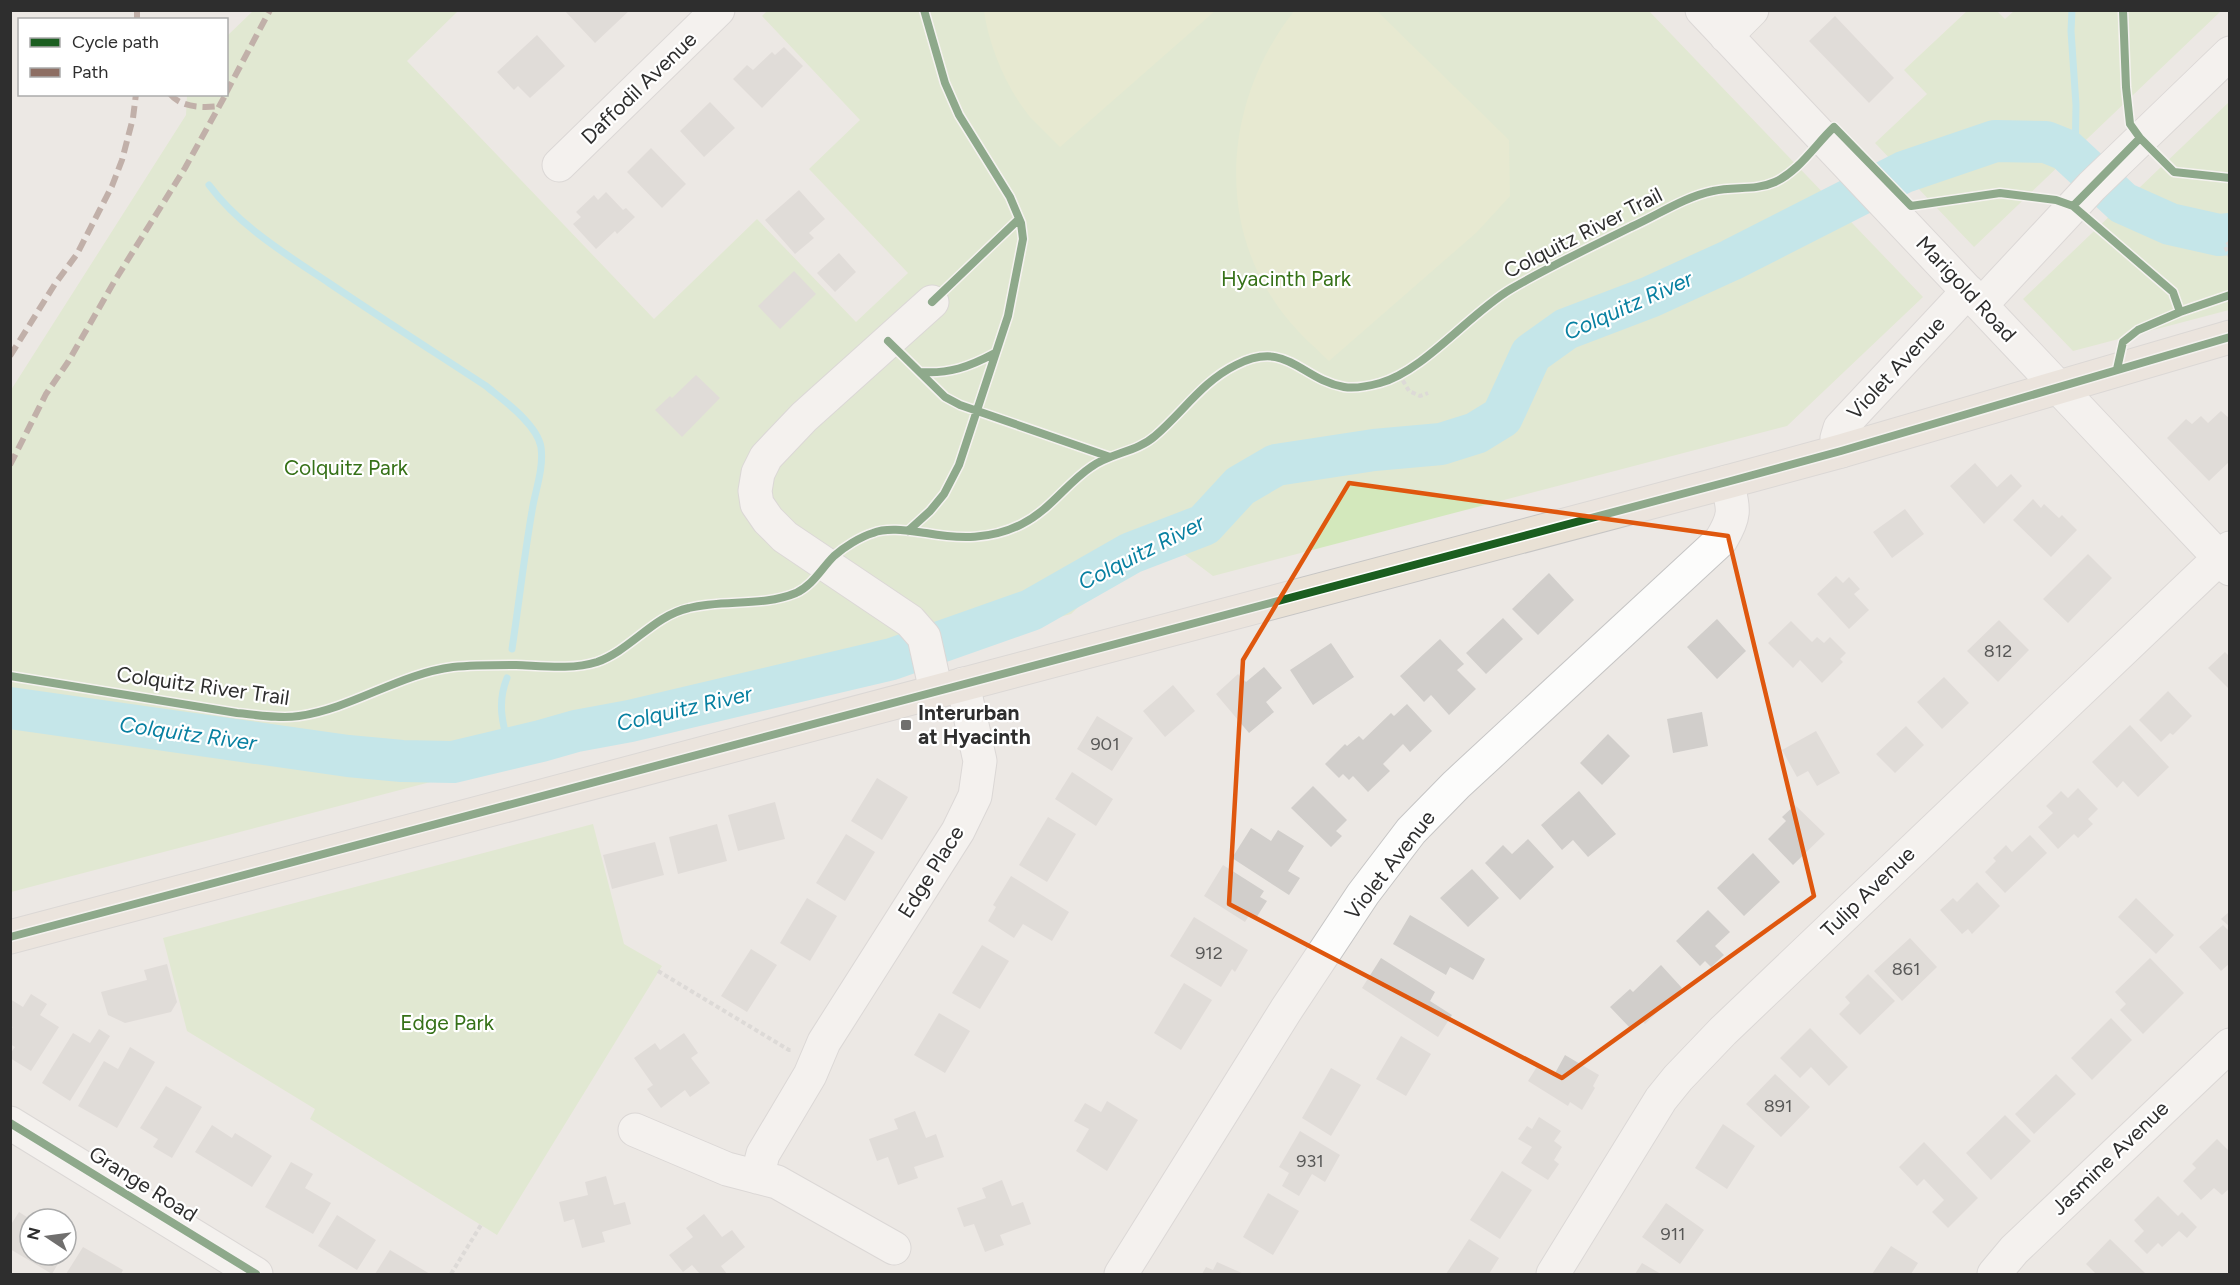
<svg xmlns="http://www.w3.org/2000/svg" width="2240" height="1285" font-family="Figtree,sans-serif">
	<rect width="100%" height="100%" fill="#ece8e4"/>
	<path fill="#d3e8bc" d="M768,10l881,1 274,286 -136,129 -574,150 -58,-44 -84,82 -1060,278v-502l175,-275 1,-20 39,-1 1,-58 26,-25h205l-51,50 247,258 103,-100 99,103 52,-49 -99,-104 51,-49 -98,-104z
		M2014,11h207l-247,236 -99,-104 52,-49 -23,-24 63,-59h30l8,8z
		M2229,102v208l-156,41 -50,-52z
		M593,824l31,120 38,22 -165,269 -187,-116 5,-10 -128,-78 -24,-93z"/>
	<path fill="#dfecba" d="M1295,10l82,1 132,129 1,56 -33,36 -148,129c-18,-17 -36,-33 -50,-53 -66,-91 -52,-213 16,-298z
		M984,11v-1l231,1 -155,136c-10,-10 -20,-20 -30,-30 -23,-28 -41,-70 -46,-106z"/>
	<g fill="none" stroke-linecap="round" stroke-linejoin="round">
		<path stroke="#95e4f0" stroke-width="7" d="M2072,10l-1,21 5,74 -1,54
			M209,185c30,41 78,70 120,98 52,35 105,69 157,103 17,14 51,38 55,61 3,22 -6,44 -9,64 -8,46 -13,92 -20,138
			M507,678c-10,24 -5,46 3,71"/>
		<path stroke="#95e4f0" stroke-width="42" d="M10,708l338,48 54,5 51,1 88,-21 35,-10 54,-10 262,-62 139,-49 100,-57 73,-28 36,-39 36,-21 98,-15 67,-6 35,-11 26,-16 29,-63 35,-25 84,-32 81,-37 173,-88 91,-31 51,1 20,8 57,53 47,21 49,11 11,-1"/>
	</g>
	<path fill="#d1cecb" d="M564,10h66l-35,33z
		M1835,16l59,62 -25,25 -60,-62z
		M537,35l28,31 -35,32 -12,-12 -4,4 -17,-18z
		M784,47l19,19 -41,42 -29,-29 14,-14 6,5 19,-18 3,3z
		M710,102l25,26 -31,29 -24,-26z
		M651,148l35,36 -24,24 -35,-36z
		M799,190l26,29 -16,14 5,5 -19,16 -30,-34z
		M606,192l17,18 3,-2 9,9 -18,17 -2,-3 -19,18 -23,-25 8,-7 -5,-5 18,-17 4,5z
		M839,253l17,19 -21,20 -18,-19z
		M794,271l22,23 -36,35 -22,-23z
		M696,375l24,23 -38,39 -27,-27 15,-14 2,2z
		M2221,411l9,8v42l-21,20 -42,-43 19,-19 6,5 9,-8 7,7z
		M1975,463l22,24 14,-13 11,12 -38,38 -34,-38z
		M2033,499l8,9 3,-4 15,14 3,-3 15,15 -26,27 -38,-37z
		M1905,509l19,25 -32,24 -19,-26z
		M2088,554l24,24 -44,45 -25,-24z
		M1549,573l25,27 -36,35 -26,-26z
		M1836,576l7,7 6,-6 11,12 -6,5 15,16 -20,19 -32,-35z
		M1503,618l20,21 -37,35 -20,-21z
		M1717,619l29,32 -29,28 -30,-32z
		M1999,620l30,30 -31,32 -31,-31z
		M1791,621l21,21 5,-5 7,6 6,-6 16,16 -6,6 3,3 -21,21 -22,-23 -7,8 -25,-25z
		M1440,639l24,25 -7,6 19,19 -27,26 -18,-20 -7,7 -24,-26z
		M1331,643l23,34 -41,28 -23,-35z
		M2225,652l5,5v33l-22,-22z
		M1264,667l18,21 -16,14 8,10 -25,21 -33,-39 22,-20 8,8z
		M1944,677l25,26 -27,26 -25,-27z
		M1173,685l22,26 -30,26 -22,-26z
		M2168,691l24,25 -19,19 -3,-2 -9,9 -22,-22z
		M1407,704l25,27 -22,21 -7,-8 -20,20 7,7 -22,21 -15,-16 -4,4 -6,-6 -4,4 -14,-14 20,-20 2,2 12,-10 4,4 28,-27 3,3z
		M1702,712l6,34 -35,7 -6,-34z
		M1097,716l36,22 -21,33 -35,-22z
		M2130,725l39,42 -31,30 -15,-16 -6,7 -25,-26z
		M1906,726l18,19 -29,28 -19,-19z
		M1816,731l24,42 -23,13 -9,-15 -11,6 -15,-27z
		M1608,734l22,22 -28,29 -22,-22z
		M1072,772l41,27 -17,27 -41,-27z
		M877,778l31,19 -26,43 -31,-19z
		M1313,786l34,34 -11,11 6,5 -11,11 -40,-39z
		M2078,788l20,21 -10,10 5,5 -15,14 -4,-4 -16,15 -20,-22 15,-14 -7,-7 15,-15 7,7z
		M1579,791l37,43 -28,23 -15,-17 -11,10 -21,-25z
		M775,802l10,37 -47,12 -10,-36z
		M1795,805l30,29 -32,31 -25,-26 18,-18 -4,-4z
		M1048,817l28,17 -29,48 -28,-17z
		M717,824l10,37 -49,13 -9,-37z
		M1251,828l20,13 7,-11 26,16 -16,25 12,7 -11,17 -57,-37z
		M846,834l29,18 -30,49 -29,-18z
		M2030,835l17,18 -42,40 -20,-21 11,-11 -3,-3 13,-13 6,7z
		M1528,839l26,28 -34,33 -35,-37 18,-18 9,9z
		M655,842l9,33 -52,14 -9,-34z
		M1753,853l27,29 -36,34 -27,-28z
		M1223,865l41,26 -4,6 7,4 -11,17 -6,-4 -5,8 -41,-26z
		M1472,869l27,29 -31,29 -28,-29z
		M1011,876l58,36 -17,29 -29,-17 -9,14 -26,-17 8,-14 -3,-2z
		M1977,882l23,24 -28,28 -4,-5 -6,5 -22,-24 13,-12 4,4z
		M807,898l30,18 -27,45 -30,-18z
		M2136,898l38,37 -18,19 -38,-37z
		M1708,910l22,22 -15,14 9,9 -13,12 -6,-6 -5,5 -24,-25z
		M2230,911v16l-9,-8z
		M1410,915l75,44 -12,21 -23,-13 -4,8 -53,-31z
		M1194,917l54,33 -13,22 -3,-3 -11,18 -51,-31z
		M2223,925l7,7v31l-9,8 -22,-24z
		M1910,938l27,29 -35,34 -28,-30z
		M982,945l27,16 -29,48 -28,-16z
		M751,949l26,16 -30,47 -26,-16z
		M1381,958l54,34 -5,9 22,14 -14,22 -76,-49z
		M2150,958l34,35 -41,41 -23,-24 6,-6 -11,-12z
		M167,964l10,38 -6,10 -46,11 -17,-8 -7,-23 46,-12 -3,-10z
		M1661,965l21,23 -37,36 -4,-4 -10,9 -21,-22 20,-18 3,3z
		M1868,974l27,27 -35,34 -21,-21 11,-11 -5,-6z
		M1184,983l28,17 -31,50 -27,-17z
		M31,994l16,10 -7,11 19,12 -28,44 -21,-13v-4l5,-7 -5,-3v-14l3,-3 -3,-1v-27l13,8z
		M939,1013l31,18 -25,42 -31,-18z
		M2111,1018l21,22 -40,40 -21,-22z
		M1810,1028l38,39 -19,19 -18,-19 -11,11 -20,-20z
		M99,1029l11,7 -40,65 -28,-18 31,-50 17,10z
		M684,1033l14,20 -7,5 19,25 -20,14 -5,-7 -24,18 -14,-19 6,-4 -19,-27 21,-15 5,7z
		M1401,1036l30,18 -25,42 -30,-17z
		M130,1047l25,15 -38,66 -39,-22 26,-45 14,8z
		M1565,1055l34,20 -6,11 2,2 -13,22 -12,-8 -2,4 -40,-25 10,-16 16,10z
		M1331,1068l30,17 -30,51 -29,-18z
		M1775,1074l35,33 -29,30 -35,-33z
		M2056,1074l20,20 -42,40 -19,-20z
		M166,1086l36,21 -30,51 -19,-11 5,-8 -18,-11z
		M1107,1101l31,19 -31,51 -31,-20 13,-22 -15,-8 11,-18 16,9z
		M915,1111l11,27 10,-4 8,23 -30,10 4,11 -20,7 -10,-28 -11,4 -8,-22 29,-10 -4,-10z
		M2005,1115l26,26 -40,39 -25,-27z
		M1539,1117l22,14 -7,10 8,6 -8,13 5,4 -11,16 -27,-17 11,-16 -14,-8 9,-13 5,3z
		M1723,1124l32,22 -28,43 -32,-21z
		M212,1125l20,13 3,-5 37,23 -20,31 -57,-35z
		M1300,1131l40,24 -15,27 -13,-8 -13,22 -17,-10 7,-13 -10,-6z
		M2217,1139l13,13v36l-8,7 -8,-7 -13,12 -18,-19 13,-13 -4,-4z
		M1924,1142l54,56 -30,30 -16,-16 12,-12 -20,-21 -7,7 -18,-19z
		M291,1162l22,12 -8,14 26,15 -18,31 -48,-27z
		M1502,1171l30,19 -32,49 -30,-19z
		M606,1176l8,29 11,-3 6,22 -29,8 3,10 -23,6 -8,-29 -10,3 -5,-20 29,-7 -3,-13z
		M1002,1180l10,26 11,-4 8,22 -31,11 4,10 -19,7 -11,-28 -10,3 -7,-19 29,-10 -4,-10z
		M1268,1193l31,18 -26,44 -30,-18z
		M2158,1196l20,20 4,-4 15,15 -10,11 -8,-7 -17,16 -4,-4 -11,11 -13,-13 10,-10 -10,-11z
		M1666,1203l38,27 -24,34 -38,-27z
		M19,1212l11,7v36h33l-11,19 -42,-25v-23z
		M704,1214l18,23 10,-7 13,17 -24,19 6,8h-27l-8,-9 -9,7 -14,-17 24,-18 -7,-9z
		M337,1215l39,25 -19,30 -39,-24z
		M1469,1239l30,19 -10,16h-43z
		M2110,1239l35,34 -1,1h-48l-10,-10z
		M1891,1246l27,17 -7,11h-39z
		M83,1247l40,23 -2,4h-55z
		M390,1250l40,24h-55z
		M1217,1262l27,12h-42l4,-7 7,3z
		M1642,1263l19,11h-26z"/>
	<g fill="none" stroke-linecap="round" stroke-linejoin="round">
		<g stroke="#c6c5c5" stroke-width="35">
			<path id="minor" d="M1702,10l528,559
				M1726,36l26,-26
				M559,165l159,-155
				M932,302l-128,115 -38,40 -8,16 -3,18 2,13 11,16 17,17 125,84 14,16 12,54
				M1981,305l111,-119 138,-133
				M1841,451l-4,-13 3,-10 128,-137
				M10,1123l246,151
				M635,1130l92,39 50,13 117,66
				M757,1177l6,-23 47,-79 14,-33 134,-211 17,-35 5,-35 -17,-77
				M1121,1274l165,-264 77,-116 48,-63 45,-46 265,-245c15,-25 13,-30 6,-58
				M1553,1274l108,-175 17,-21 45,-47 507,-483
				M1994,1274l20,-24 216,-205"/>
		</g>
		<g stroke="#c6c5c4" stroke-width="35">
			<path id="major" d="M10,937l1717,-455 114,-31 389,-114"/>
		</g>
		<path stroke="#c9c9c8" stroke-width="4" stroke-dasharray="4.5 3" stroke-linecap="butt" d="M2230,242l-5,4 5,11
			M1399,374l10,17 11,5 8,-3
			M658,971l131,79h2
			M451,1274l30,-49"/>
		<use href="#minor" stroke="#fcfcfb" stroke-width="33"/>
		<use href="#major" stroke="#e9e1d5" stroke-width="33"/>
		<path stroke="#8d6e63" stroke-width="6" stroke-dasharray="12 6" stroke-linecap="butt" d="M137,20v-10
			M226,93l44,-83
			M170,94c11,14 34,14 50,12
			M10,356l45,-72 22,-30 35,-68 10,-26 11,-42 3,-24
			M10,465l36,-71 22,-32 46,-80 71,-114 41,-74"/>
		<g stroke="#fff" stroke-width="11">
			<path id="cycleway" d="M2123,10l3,77 4,37 10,14 34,34 56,6
				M2073,206l67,-68
				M932,302l87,-83
				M888,341l57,56 15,8 150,52
				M2117,369l6,-27 15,-12 42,-18
				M920,372c29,2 49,-5 75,-19
				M908,531l22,-20 14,-17 15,-29 49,-149 15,-77 -2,-16 -11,-26 -51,-82 -14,-32 -21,-73
				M10,676l227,37c21,2 42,6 62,3 54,-8 100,-42 154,-49 21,-2 43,-2 63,-2 26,1 56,5 81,-3 34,-12 56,-46 92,-54 35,-9 73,-1 107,-15 17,-8 25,-24 38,-37 10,-9 26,-19 39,-23 15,-6 37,-2 53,0 33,6 65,7 96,-9 28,-14 44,-40 69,-57 19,-14 46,-15 64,-31 28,-24 48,-55 81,-71 51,-26 64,14 108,22 12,2 25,-1 36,-4 44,-12 90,-70 131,-94 39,-23 80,-42 120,-62 27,-12 53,-30 82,-36 21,-5 42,0 62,-9 24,-11 40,-37 59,-55l77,79 89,-13 56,7 17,6 100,86 7,20 50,-17
				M10,937l1717,-455 114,-31 389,-114
				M10,1123l246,151"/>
		</g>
		<use href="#cycleway" stroke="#1b5e20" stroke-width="8"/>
	</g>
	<path d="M0 0H2240V1285H0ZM1349,483l379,53 86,360 -252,182 -333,-174 14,-244z" fill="#ece8e4" fill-opacity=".55" fill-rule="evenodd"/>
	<path fill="none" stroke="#df570e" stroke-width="4.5" stroke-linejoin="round" d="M1349,483l379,53 86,360 -252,182 -333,-174 14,-244z"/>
	<rect fill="#706f6e" stroke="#fff" stroke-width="2" x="900" y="719" width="12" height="12" rx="3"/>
	<g text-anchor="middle" stroke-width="4.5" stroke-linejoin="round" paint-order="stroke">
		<g font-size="18" fill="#585857">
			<text x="1998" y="657">812</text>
			<text x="1105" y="750">901</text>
			<text x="1209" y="959">912</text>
			<text x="1906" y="975">861</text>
			<text x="1778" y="1112">891</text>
			<text x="1310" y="1167">931</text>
			<text x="1673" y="1240">911</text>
		</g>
		<g font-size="21" fill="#2e2e2e" stroke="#fff">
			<text transform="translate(639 88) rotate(-44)" y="7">Daffodil Avenue</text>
			<text transform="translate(1583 233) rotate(-27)" y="7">Colquitz River Trail</text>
			<text transform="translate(1966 289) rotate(47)" y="7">Marigold Road</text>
			<text transform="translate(1896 368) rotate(-47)" y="7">Violet Avenue</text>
			<text transform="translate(203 686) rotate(8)" y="7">Colquitz River Trail</text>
			<text transform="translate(1390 865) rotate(-52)" y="7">Violet Avenue</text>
			<text transform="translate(931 872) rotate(-58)" y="7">Edge Place</text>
			<text transform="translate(1868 892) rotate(-44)" y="7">Tulip Avenue</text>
			<text transform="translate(2110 1158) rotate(-44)" y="7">Jasmine Avenue</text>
			<text transform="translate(143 1184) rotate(32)" y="7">Grange Road</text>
		</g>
		<g font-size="21" fill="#367118" stroke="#fff">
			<text x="1286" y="286">Hyacinth Park</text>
			<text x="346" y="475">Colquitz Park</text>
			<text x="447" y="1030">Edge Park</text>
		</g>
		<g font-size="21" font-weight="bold" fill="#2e2e2e" stroke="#fff" text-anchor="start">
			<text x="918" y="720">Interurban<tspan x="918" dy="24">at Hyacinth</tspan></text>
		</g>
		<g font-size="22" font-style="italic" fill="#0880a1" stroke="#fff">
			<text transform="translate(1628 305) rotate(-24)" y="8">Colquitz River</text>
			<text transform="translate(1141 552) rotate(-27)" y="8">Colquitz River</text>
			<text transform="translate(684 708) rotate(-13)" y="8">Colquitz River</text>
			<text transform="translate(188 733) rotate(8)" y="8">Colquitz River</text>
		</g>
	</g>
	<rect width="2240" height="1285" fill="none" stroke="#2e2e2e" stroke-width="24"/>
	<rect x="18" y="18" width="210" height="78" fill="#ffffff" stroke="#ababab" stroke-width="1.5"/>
	<rect x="30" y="38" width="30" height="9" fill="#1b5e20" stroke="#ababab" stroke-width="1.5"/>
	<text x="72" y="48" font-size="18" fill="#2e2e2e">Cycle path</text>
	<rect x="30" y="68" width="30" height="9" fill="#8d6e63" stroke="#ababab" stroke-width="1.5"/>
	<text x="72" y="78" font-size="18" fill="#2e2e2e">Path</text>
	<g transform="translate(48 1237) rotate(283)"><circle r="28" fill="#ffffff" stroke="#ababab" stroke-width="1.5"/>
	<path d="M0-4.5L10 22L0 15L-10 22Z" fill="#706f6e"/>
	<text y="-9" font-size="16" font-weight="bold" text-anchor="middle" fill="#2e2e2e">N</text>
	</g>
</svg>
